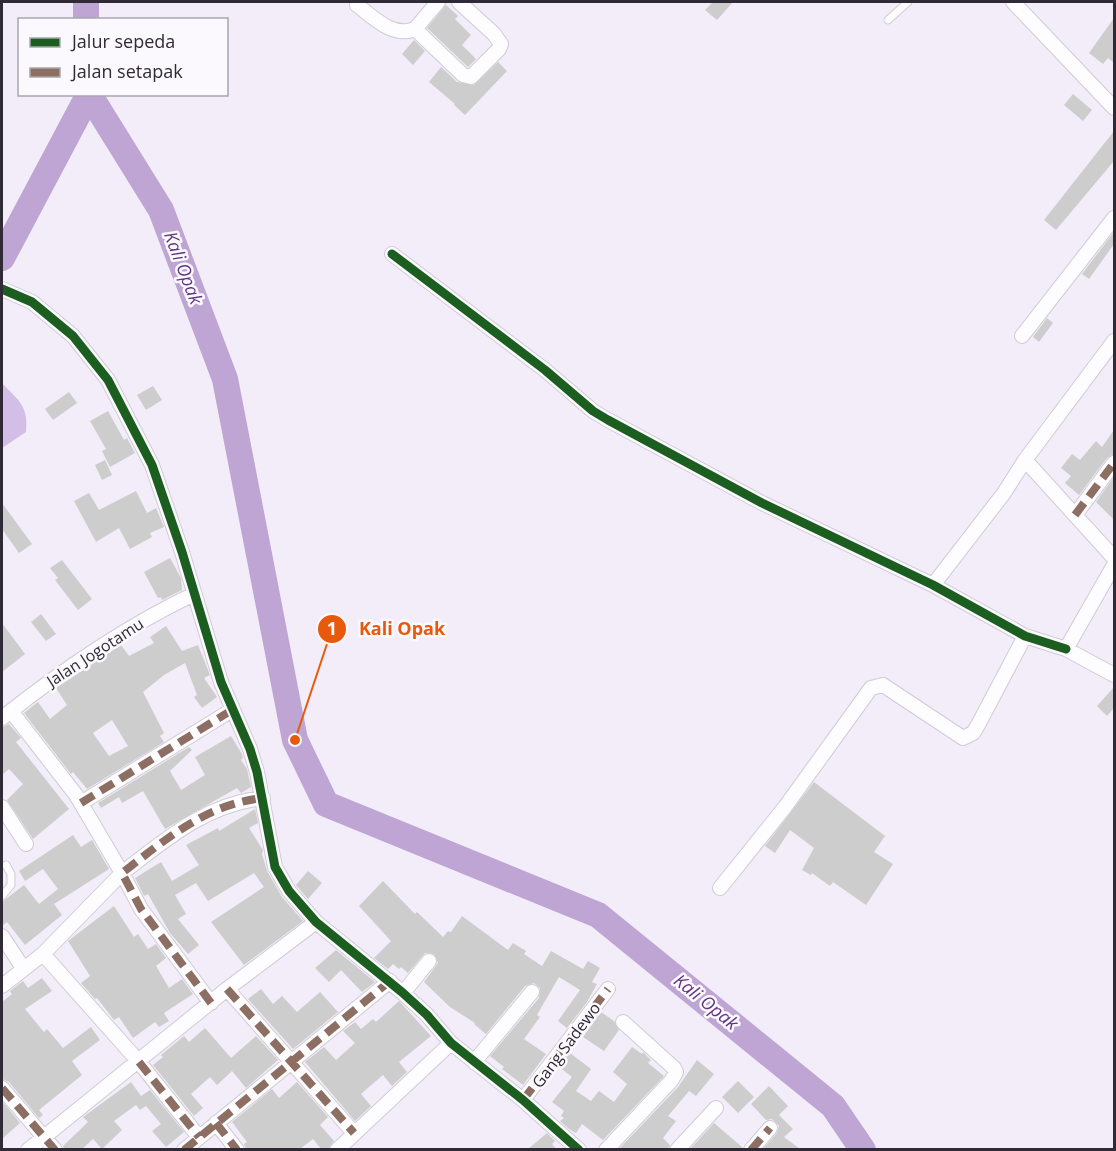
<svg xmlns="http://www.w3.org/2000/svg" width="1116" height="1151" font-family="'Open Sans',sans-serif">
	<rect width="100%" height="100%" fill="#f2edf8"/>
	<path fill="#d2bee6" d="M2,383c16,17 27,23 24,49l-24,16z"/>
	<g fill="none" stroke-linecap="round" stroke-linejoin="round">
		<path stroke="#bea5d4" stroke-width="26" d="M86,2v18
			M89,94l72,116 64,169 70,361 31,64 272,111 235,191 30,44
			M2,258l87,-164"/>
	</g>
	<path fill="#cdcdcd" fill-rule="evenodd" d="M713,2h20l-16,18 -12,-10z
		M446,5l12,11 -3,3 16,16 -9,10 14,14 -8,8 -41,-39z
		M1114,18v45l-6,-5 -5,6 -14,-11z
		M414,40l11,11 -12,14 -11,-11z
		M498,62l9,9 -42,44 -11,-10 1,-1 -26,-22 12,-15 16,15 17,3z
		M1073,94l19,16 -9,11 -19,-16z
		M1114,131v30l-58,69 -12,-10z
		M1114,232v12l-25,35 -7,-5z
		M1047,318l6,5 -14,19 -6,-5z
		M153,386l9,14 -16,10 -9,-15z
		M69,392l8,11 -24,17 -8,-11z
		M108,411l16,29 3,-2 8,15 -25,14 -8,-16 4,-2 -16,-28z
		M1114,430v24l-7,4 -28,37 -14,-12 6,-7 -10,-8 11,-14 8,6 16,-19 6,6z
		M105,460l7,15 -10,5 -7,-15z
		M1114,477v43l-18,-18z
		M136,491l11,22 9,-5 8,19 -14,6 2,4 -22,12 -11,-21 -23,14 -22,-41 15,-8 10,17z
		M2,503l30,41 -13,9 -17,-24z
		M170,558l11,20 1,12 -20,10 -1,-3 -3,1 -14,-26z
		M62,560l30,39 -14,11 -23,-30 3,-2 -8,-10z
		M41,614l15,20 -10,7 -15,-19z
		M2,623l23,31 -23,18z
		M166,626l16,25 16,-6 12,30 -6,3 13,19 -15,11 -8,-11 3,-2 -12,-32 -21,12 -21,17 21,41 -4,3 4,6 -77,47 -14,-17 -2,2 -47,-61 14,-11 12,17 17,-14 -11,-17 65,-43 8,11 25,-13 -4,-6zM112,720l16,26 -19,10 -16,-23z
		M1114,687v21l-7,8 -10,-10z
		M9,724l12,14 -5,4 53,67 -36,30 -26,-39 16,-16 -14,-15 -7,6v-48z
		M231,736l11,18 1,4 -2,2 6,9 4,18 -10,6 -4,-5 -72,41 -22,-38 -21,12 -3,-6 -18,11 -3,-5 91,-56 3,3 -22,21 11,19 24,-15 -10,-18z
		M814,782l71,54 -11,16 19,12 -27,41 -33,-23 -3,4 -18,-13 -1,2 -9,-5 12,-22 -24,-18 -15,23 -10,-7z
		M255,809l3,14 -9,5 14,22 -1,4 5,17 15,26 21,24 -59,44 -33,-43 53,-35 -10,-14 -46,28 -12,-18 -21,12 11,19 -8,5 21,26 -11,9 -18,-21 -22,-39 -4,2 -9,-18 26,-16 11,19 27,-16 -13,-20 32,-17 1,3z
		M73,835l8,12 11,-7 17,29 -55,35 8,11 -37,30 -18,-23 -5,4v-24l22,-17 15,19 19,-15 -15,-20 -18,12 -6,-10z
		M308,871l14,12 -14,16 -12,-14z
		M383,881l32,33 2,-2 26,25 5,-6 3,1 11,-16 46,34 5,-7 13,8 -2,3 18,12 9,-15 32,18 5,-8 12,7 -8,14 5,2 -10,18 -20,26 -9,-7 22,-31 -21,-13 -22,38 3,2 -16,22 22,15 -23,31 -21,-16 2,-2 -14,-11 49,-58 1,-10 -6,-5 -9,3 -39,48 -12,-10 1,-1 -25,-16 -26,-25 14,-19 -4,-9 -9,-1 -17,20 -7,-6 -2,2 -6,-5 -5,5 -14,-11 17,-17 -32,-35z
		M114,906l20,31 4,-3 10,15 8,-5 10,14 -10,8 13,22 13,-9 11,15 -29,19 5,8 -10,6 -4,-5 -22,16 -14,-21 -5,3 -17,-22 -2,1 -14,-16 9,-7 -22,-35z
		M336,950l39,32 -13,10 -21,-22 -12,12 -14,-14z
		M42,978l10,13 -27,18 19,23 3,-3 16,19 28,-21 9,13 -28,21 10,14 -43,35 4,5 -4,3 -30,-36 -7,-3v-77l10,-8 -2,-3 13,-10 5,7z
		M261,989l12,15 9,-8 15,16 23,-20 18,20 -45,37 -45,-50z
		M399,1001l32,35 -32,26 8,10 -15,14 -9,-11 -22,19 10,12 -16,15 -50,-59 19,-15 12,13 19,-17 -12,-12 12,-9 6,7 12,-10 3,3z
		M601,1012l13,9 5,9 -15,21 -21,-14z
		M205,1028l26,30 25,-22 22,24 -32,28 -14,-17 -15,14 -7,-8 -19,17 12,14 -9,8 -41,-51 10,-8 -2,-2 23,-19 5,6z
		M632,1047l10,7 1,-2 8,8 -3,3 16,13 -61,64 -21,-16 -6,9 -7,-4 -9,-8 4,-3 -3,-2 3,-5 -12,-9 20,-25 -13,-10 11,-14 21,16 -15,22 15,10 8,-10 15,11 13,-18 -14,-12z
		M697,1060l17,14 -18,22 -7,-5 -21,25 8,5 -13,17 7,7 -2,4h-49l59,-62z
		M738,1081l16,16 -16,16 -16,-16z
		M131,1082l10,14 9,-6 34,42 -18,15 -14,-16 9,-7 -15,-18 -6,4 -4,-5 -22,16 8,9 -20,19 -9,-10 -11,10h-18l-1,-3 25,-24 -5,-5z
		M297,1082l31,35 -8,8 14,16 -6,8h-7l-8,-10 -13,10h-54l-2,-5 3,-2 -15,-20 40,-33 7,9z
		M769,1086l19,20 -9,9 14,14 -9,8 16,12h-37l14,-16 2,-7 -7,-7 -6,1 -15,-16z
		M2,1101l18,22 -18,16z
		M714,1123l28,24v2h-52z
		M547,1133l8,8 -3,3 4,5h-28z"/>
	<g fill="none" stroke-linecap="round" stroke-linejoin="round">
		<g stroke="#d0cbd5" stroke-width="9">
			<path id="lane" d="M888,20l20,-18
				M2,896l9,-11v-11l-5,-9"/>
		</g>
		<g stroke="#d0cbd5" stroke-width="16">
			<path id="street" d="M1013,2l101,106
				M357,5c17,13 36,33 58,24l48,46 8,2 28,-28 2,-5 -7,-10 -35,-32
				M415,29l23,-27
				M392,254l153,116 48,41 15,9 154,83 171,82 92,51 41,13
				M2,289l30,13 41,34 35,44 44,85 30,87 39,130 29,67 7,23 18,95 14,24 27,31 87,71 24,22 24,28 72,57 56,50
				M1022,336l92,-118
				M1114,341l-89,119 89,98
				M1075,515l39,-52
				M1114,565l-48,84 48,26
				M933,585l71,-92 21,-33
				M2,718c59,-47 123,-91 192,-124
				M81,803l151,-93
				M2,807l24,37
				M720,888l65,-81 86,-119 12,-3 80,53 10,-5 5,-8 47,-89
				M2,936l21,32
				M43,954l96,108 60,75
				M2,986l41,-32 79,-81 -46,-78 -65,-84
				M227,989l127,144
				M403,993l26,-32
				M211,1003l-70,-94 -19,-36c43,-33 84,-69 141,-75
				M474,1062l58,-70
				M2,1088l53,62
				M523,1100l85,-111
				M216,1123l21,27
				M28,1150l199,-161 89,-67
				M184,1150l206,-169
				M337,1150l114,-107
				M606,1150l65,-69 5,-9 -2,-4 -51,-46
				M677,1150l39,-42
				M751,1150l19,-22"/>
		</g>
		<use href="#lane" stroke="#fdfcfe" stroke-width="7"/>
		<use href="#street" stroke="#fdfcfe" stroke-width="14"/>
		<path stroke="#8d6e63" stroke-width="8" stroke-dasharray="15 8" stroke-linecap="butt" d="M1075,515l39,-52
			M81,803l151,-93
			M227,989l127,144
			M211,1003l-70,-94 -19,-36c43,-33 84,-69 141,-75
			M139,1062l60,75
			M2,1088l53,62
			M523,1100l85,-111
			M216,1123l21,27
			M184,1150l206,-169
			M751,1150l19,-22"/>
		<g stroke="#fbf9fe" stroke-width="13">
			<path id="cycleway" d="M392,254l153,116 48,41 15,9 154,83 171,82 92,51 41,13
				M2,289l30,13 41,34 35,44 44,85 30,87 39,130 29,67 7,23 18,95 14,24 27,31 87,71 24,22 24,28 72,57 56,50"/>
		</g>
		<use href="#cycleway" stroke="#1b5e20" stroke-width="9"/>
	</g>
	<g text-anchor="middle" stroke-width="5" stroke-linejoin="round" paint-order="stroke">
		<g font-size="16" fill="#2f2a35" stroke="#fbf9fe">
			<text transform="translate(95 652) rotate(-33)" y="6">Jalan Jogotamu</text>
			<text transform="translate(566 1045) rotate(-53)" y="6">Gang Sadewo</text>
		</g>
		<g font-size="18" font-style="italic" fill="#603581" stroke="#fbf9fe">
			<text transform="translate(183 268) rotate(69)" y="6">Kali Opak</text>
			<text transform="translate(706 1002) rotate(39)" y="6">Kali Opak</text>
		</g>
	</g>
	<path fill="none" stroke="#e8590c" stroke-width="2" d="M295 740L332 629"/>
	<g fill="#e8590c" stroke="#fbf9fe" stroke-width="2">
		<circle cx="295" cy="740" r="6"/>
		<circle cx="332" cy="629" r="15"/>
	</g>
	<g font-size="18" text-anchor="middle" font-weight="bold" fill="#fff">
		<text x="332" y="635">1</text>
	</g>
	<g font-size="18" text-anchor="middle" font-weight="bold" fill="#e8590c" stroke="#fbf9fe" stroke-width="5" stroke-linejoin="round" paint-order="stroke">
		<text x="402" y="635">Kali Opak</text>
	</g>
	<rect width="1116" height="1151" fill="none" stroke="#2f2a35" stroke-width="6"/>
	<rect x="18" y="18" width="210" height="78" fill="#fbf9fe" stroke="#a9a6ae" stroke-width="1.5"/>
	<rect x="30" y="38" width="30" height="9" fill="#1b5e20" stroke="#a9a6ae" stroke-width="1.5"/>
	<text x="72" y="48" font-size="18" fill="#2f2a35">Jalur sepeda</text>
	<rect x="30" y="68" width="30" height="9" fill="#8d6e63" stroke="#a9a6ae" stroke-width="1.5"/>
	<text x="72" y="78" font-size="18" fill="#2f2a35">Jalan setapak</text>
</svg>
